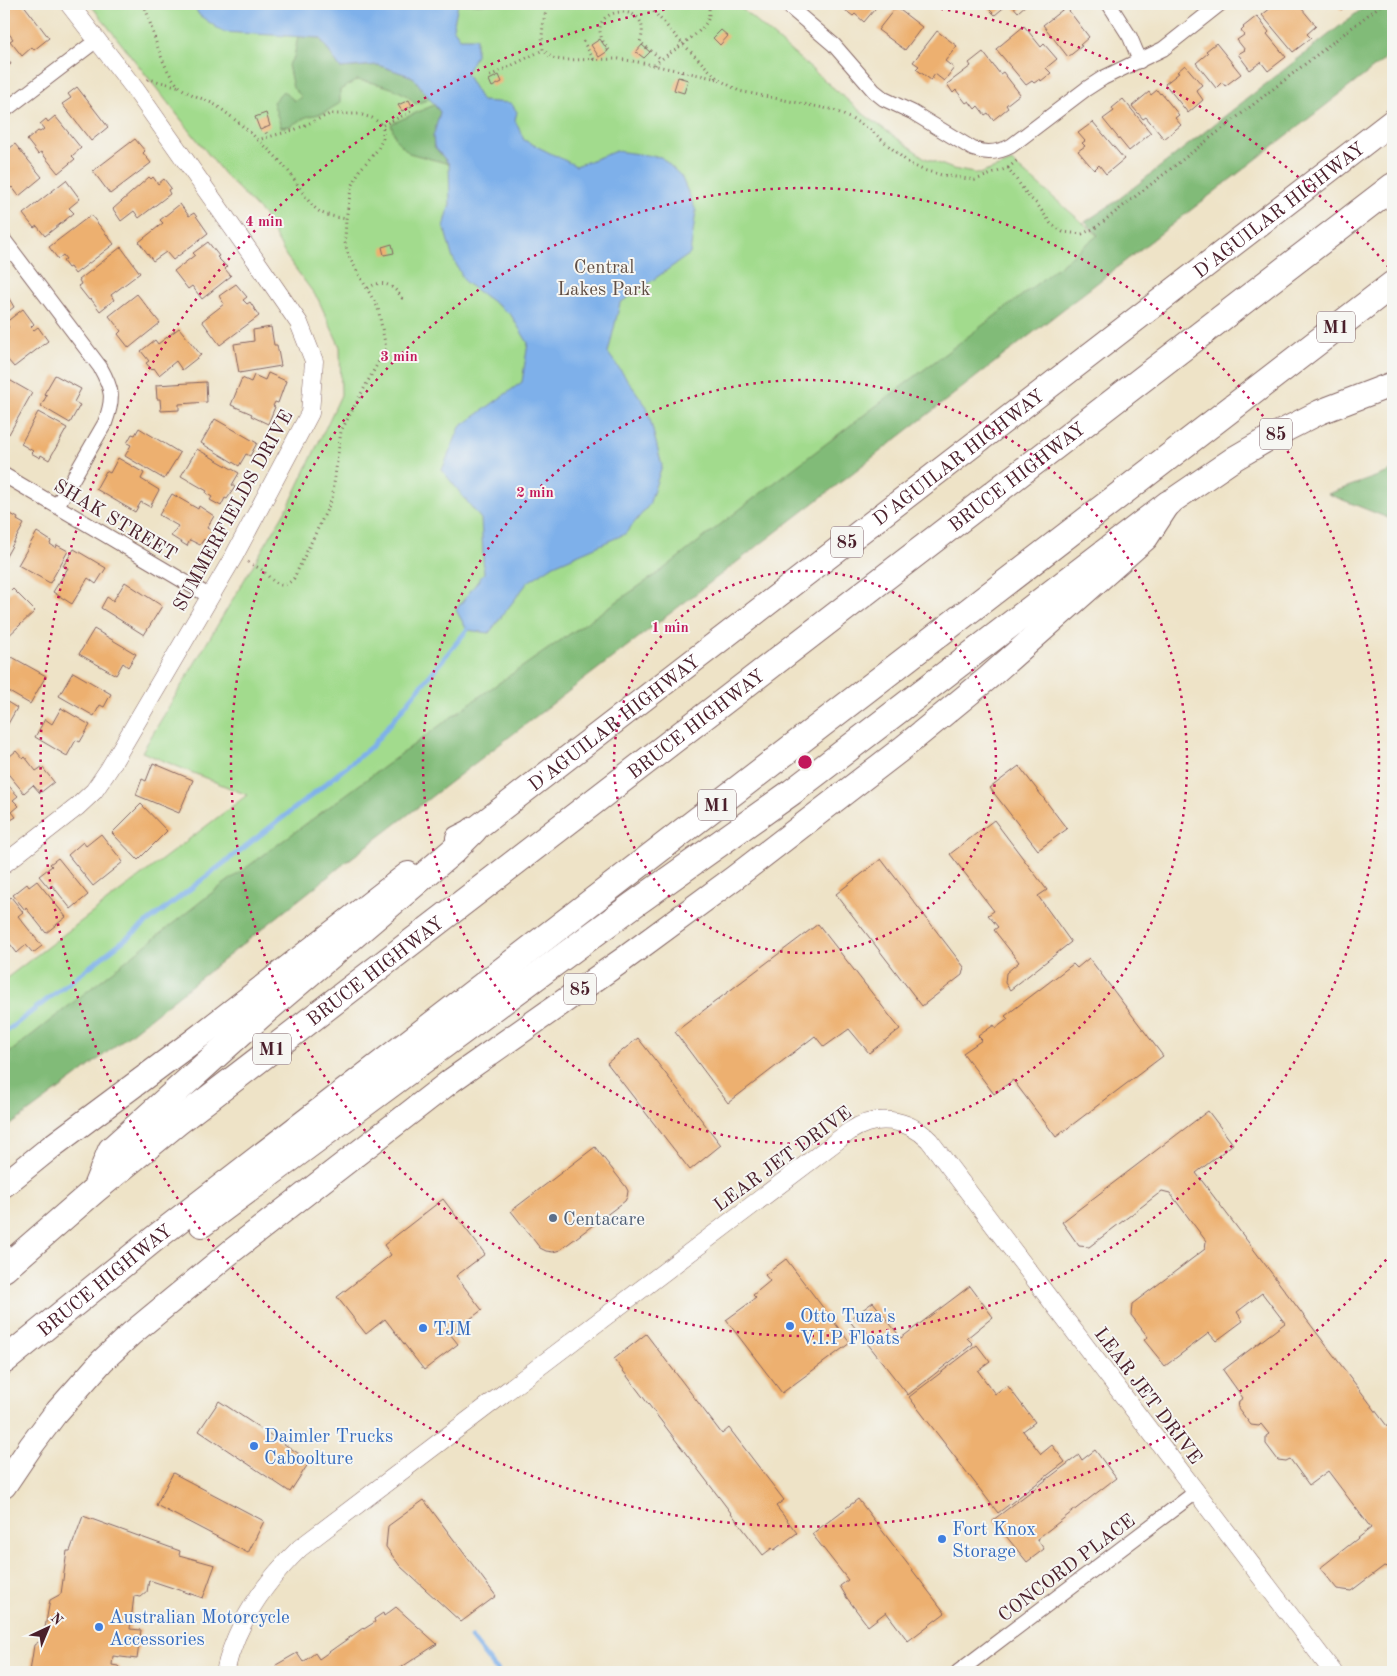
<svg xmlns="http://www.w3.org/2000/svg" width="1397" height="1676" font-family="'Old Standard TT',serif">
	<rect width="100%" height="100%" fill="#f6f6f2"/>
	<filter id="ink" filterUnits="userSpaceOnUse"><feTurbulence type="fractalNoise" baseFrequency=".02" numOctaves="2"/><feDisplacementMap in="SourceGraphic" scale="10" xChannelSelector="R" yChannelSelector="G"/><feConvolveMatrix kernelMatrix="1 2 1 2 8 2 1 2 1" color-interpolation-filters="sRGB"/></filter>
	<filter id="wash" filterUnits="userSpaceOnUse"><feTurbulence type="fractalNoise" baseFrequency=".0096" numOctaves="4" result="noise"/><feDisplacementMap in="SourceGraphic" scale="20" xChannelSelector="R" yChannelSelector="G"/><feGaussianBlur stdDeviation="1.12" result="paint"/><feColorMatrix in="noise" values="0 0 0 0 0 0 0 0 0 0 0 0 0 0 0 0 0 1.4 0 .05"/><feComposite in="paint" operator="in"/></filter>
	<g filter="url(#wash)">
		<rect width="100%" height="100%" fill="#eee3c7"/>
		<path fill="#a2db8d" stroke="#767d5c" d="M90,4h646l130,112 59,42 28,11 26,5 33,-12 92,79 -1100,831v-92l243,-185 -105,-43 148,-249 51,-108 -1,-48 -22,-48 -32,-43 -22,-41 -40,-41z"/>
		<path fill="#81bb78" stroke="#666d52" d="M1368,4h25v49l-583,453 -465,357 -269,214 -72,53v-73l205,-162 271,-199 181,-125 92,-72 267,-202 78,-62 -13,-13 30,-20z
			M298,36l22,2 20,30 38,-3 35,12 17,22 -15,5c-11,-16 -40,-21 -58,-24l-17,10v13l-16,10 -18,4 -16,9 -9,1 -8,-25 10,-11 12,10 7,-4 -9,-9 -5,-23 6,-8z
			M434,105l6,7 -6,25v9l15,18 -40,-11 -13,-13 -5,-16z
			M1393,471v49l-65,-26 61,-22z"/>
		<path fill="#7eb0ea" stroke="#64688a" d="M193,4h265l-5,24 7,10h16v17l-10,19 16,27 29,2 6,9 -2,8 9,20 52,26 40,-15 45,6 20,19 15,35 -6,43 -70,49 -12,50 39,54 15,59 -13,39 -24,29 -71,31 -26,17 -39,51 -22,-3 -11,-20 28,-37 -3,-54 -39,-49 18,-43 62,-45 6,-39 -17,-28 -46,-33 -13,-26 -8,-29 6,-23 -1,-40 -15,-18 -1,-9 7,-25 -27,-35 -35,-12 -38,3 -20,-30 -97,-6 -24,-17z"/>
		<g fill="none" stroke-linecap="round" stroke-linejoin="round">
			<path stroke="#7eb0ea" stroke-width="5" d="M4,1033l308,-238 60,-49 95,-116
				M471,1638l27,34"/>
		</g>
		<g id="blocks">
			<path fill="#edb06f" d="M4,4h19l26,34 -15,12 -2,-3 -10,9 -12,-15 3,-2 -9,-12z
				M845,4h34l-15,18 -9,-8 -2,2 -8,-6 3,-4z
				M984,4h24l-13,11z
				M1011,4h16l-9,8z
				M1276,4l3,3 4,-3h23l1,1 -5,4 14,17 -9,8 4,4 -18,14 -31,-37z
				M1336,4h12l-7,6z
				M896,7l26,20 -17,23 -27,-20z
				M1066,7l23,30 -9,8 2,1 -14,11 -25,-32z
				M1257,16l12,16 -2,2 19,23 -18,14 -7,-9 -11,8 -12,-16 7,-4 -8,-10 7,-5 -3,-4 3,-3 -1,-1z
				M1024,26l17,21 3,-3 13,15 -11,9 5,5 -10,8 -1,-2 -6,4 -2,-2 -6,4 -30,-36z
				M721,30l7,6 -8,9 -7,-7z
				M937,31l20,15 -12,15 9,7 -10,13 -9,-7 -4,6 -15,-11 3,-3 -6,-4z
				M600,39l8,12 -9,6 -8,-12z
				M1216,43l25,31 -16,12 -3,-4 -6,6 -20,-25 12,-10 -2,-2z
				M642,45l8,7 -6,6 -8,-6z
				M983,52l17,22 3,-2 17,22 -14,11 2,3 -15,12 -5,-7 -3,2 -7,-9 -3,3 -6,-8 -3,2 -10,-13 -3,3 -6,-9 24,-18 -2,-3z
				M4,54l7,10 -7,5z
				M1185,65l17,20 -6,5 7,10 -15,13 -23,-29 14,-11 -2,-1z
				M499,75l3,7 -10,5 -3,-7z
				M678,77l10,3 -4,13 -10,-3z
				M77,87l31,40 -17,14 -29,-37 9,-6 -3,-4z
				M1157,90l3,4 1,-1 18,22 -4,3 6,7 -17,14 -18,-22 -3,2 -11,-13 17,-14 2,3z
				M1123,99l28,34 -22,18 -26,-32 11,-8 -2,-3z
				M409,100l3,6 -10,5 -4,-6z
				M266,113l4,13 -10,4 -5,-13z
				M55,116l26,32 -9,8 3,3 -17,14 -17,-21 -3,2 -11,-14 11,-9 2,1 4,-3 -4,-5 6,-5 2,3z
				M1093,122l31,37 -18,15 -7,-9 -5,5 -16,-19 7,-5 -3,-3 3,-2 -7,-8z
				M135,139l10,12 -2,2 8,10 -41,31 -17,-23z
				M15,144l27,33 -23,19 -7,-9 -6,5 -2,-3v-36z
				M149,177l2,2 2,-2 5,7 6,-5 7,9 -3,2 2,4 -31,24 -5,-7 -13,10 -8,-12z
				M66,180l14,19 -11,9 5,5 -29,23 -8,-10 -3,2 -11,-14z
				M180,204l9,12 5,-3 14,20 -35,27 -7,-8 -13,9 -14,-19 24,-19 -3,-3z
				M91,215l23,29 -39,30 -5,-7 -2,1 -5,-7 3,-2 -3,-4 -5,4 -9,-12z
				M208,242l11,14 -2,1 10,10 -2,2 6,7 -29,23 -10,-13 -4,3 -14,-18 21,-16 -2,-2z
				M392,244l2,9 -10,2 -2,-8z
				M121,247l19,26 -29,22 3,5 -14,11 -9,-12 -2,1 -11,-14 3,-2 -2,-4z
				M236,284l11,13 -4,3 4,4 3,-2 9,14 -39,29 -18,-24 22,-17 -5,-8z
				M4,290l10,17 -10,8z
				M137,294l23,29 -31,25 -11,-14 3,-3 -12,-15z
				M23,309l11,15 -3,3 3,3 4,-3 10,14 -34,26 -7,-8 -3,3v-31l5,-4 -4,-4z
				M271,327l3,18h3l4,21 -42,7 -5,-29 20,-3 -1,-11z
				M179,328l22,27 -19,15 -6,-9 -17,14 -5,-7 -2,2 -6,-7 3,-2 -8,-10 14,-11 3,4z
				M268,373l18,8 -8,22 -3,-1 -2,4 2,1 -7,17 -17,-8 1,-2 -21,-9 11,-27 9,4 3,-7 11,5z
				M55,375l26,14 -7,13 6,3 -10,18 -29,-17 6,-11 -3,-1z
				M4,377l28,16 -23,41 -5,-3z
				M206,382l1,20 -28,2v6l-18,1 -1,-12h-3l-1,-14z
				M38,412l29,16 -18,32 -8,-5 -1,3 -9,-5 2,-2 -12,-7z
				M215,419l42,24 -7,13 -4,-2 -7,12 -38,-23z
				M139,428l41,25 -16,26 -39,-23 6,-11 -4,-2 5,-9 3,1z
				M197,449l42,24 -7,12 3,2 -8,12 -2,-1 -4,8 -11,-6 2,-3 -6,-4 1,-2 -26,-15z
				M118,458l26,15 -3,6 18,11 -9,17 -9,-5 -6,10 -39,-23 10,-18 4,2z
				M172,494l26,15 1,-3 15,10 -7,12 5,3 -6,10 -2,-2 -4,6 -10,-5 -3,6 -16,-10 7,-10 -19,-11z
				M4,512l2,1 1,-1 11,6 -1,2 7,4 -20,36z
				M37,532l14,9 -1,3 6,4 1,-3 11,6 -18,32 -32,-18z
				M74,549l32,19 -10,16 -8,-6 -16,26 -19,-12 15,-24 -5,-2z
				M125,582l37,24 -18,29 -43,-27 6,-11 6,4z
				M13,589l22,22 -31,29v-42z
				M94,629l42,25 -8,13 -5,-4 -7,12 -37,-21z
				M12,657l34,19 -16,28 -26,-15v-21l1,1z
				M73,672l38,22 -7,13 -4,-2 -6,11 -35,-20z
				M4,700l13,8 -13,23z
				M61,708l29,17 -10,17 -4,-2 -9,16 -32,-19 10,-18 7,5z
				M16,751l7,8 2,-2 11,14 6,-4 12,15 -14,11 -7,-8 -9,8 -20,-24v-8z
				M153,763l40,17 -14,33 -43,-18 6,-16 4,2z
				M1019,766l48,63 -29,21 -48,-62z
				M8,785l10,11 -5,4 6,6 -7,6 4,5 -12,7v-36z
				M141,804l26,27 -29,29 -26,-27z
				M994,820l53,70 -9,6 33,46 -61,48 -5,-7 1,-10 13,-11 -25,-32 4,-3 -10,-12 6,-4 -44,-57z
				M101,834l22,28 -30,24 -25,-31 15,-13 3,4z
				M58,858l30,37 -17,14 -19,-24 -3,3 -10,-12 13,-10 -2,-2z
				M881,859l83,108 -2,8 -40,31 -86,-112z
				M37,881l29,36 -20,16 -20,-25 -1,2 -12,-15 14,-11 2,3z
				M11,897l12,15 -5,4 24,30 -9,7 -7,-8 -9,8 -13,-17v-33z
				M818,924l82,105 -31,24 -20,-24 -25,18 -9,-11 -87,67 -53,-71z
				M1089,958l74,98 -107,81 -43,-57 -19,14 -31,-41 19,-13 -4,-4 16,-11 2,3 12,-9 -3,-3 68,-52 4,4z
				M638,1038l83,107 -31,25 -83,-107z
				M1208,1111l25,33 -37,29 191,253 3,-3 3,4v135l-6,5 -3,-1 -33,25 -14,-2 -17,-21 51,-40 -43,-57 -19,14 -19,-26 -4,2 -8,-1 -12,-16v-8l3,-2 -8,-10 -2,2 -8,-1 -13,-17 1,-7 4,-3 -20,-28 62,-47 -23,-30 -25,19 6,9 -27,20 -7,-8 -44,33 -21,-26 4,-3 -17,-22 1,-11 73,-55 1,-8 -36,-48 -8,-2 -73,56 -10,-1 -17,-24z
				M595,1147l31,40 2,4 -1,6 -2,4 -65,49 -7,2 -7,-1 -6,-3 -29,-37z
				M443,1199l42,55 -29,22 26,34 -32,24 8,10 -34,26 -39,-51 -19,15 -29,-37 54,-42 -7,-10z
				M786,1259l64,84 -68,50 -56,-73 30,-22 -3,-3 17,-14 -5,-6z
				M970,1286l23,31 -26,21 6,6 -65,51 -59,-75 24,-18 28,36z
				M646,1334l76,100 7,-6 55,72 -8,6 21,27 -23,17 -2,-2 -9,7 -149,-196z
				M977,1345l13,17 -12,9 17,23 12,-9 28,37 -12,9 18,23 11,-9 13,17 -67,51 -89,-116z
				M219,1401l91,60 -20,31 -91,-61z
				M1095,1450l21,28 -79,61 7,10 -17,13 -34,-42 86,-65 3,5z
				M173,1473l91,48 -16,32 -92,-48z
				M858,1499l87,114 -37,28 -22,-29 -18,14 -21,-28 -7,-12 8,-6 -36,-46z
				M424,1500l72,96 -35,26 -61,-56 -14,-19 2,-21z
				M83,1516l97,35 -1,4 36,10 -12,33 -54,-18 -2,12 -6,5 -7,-1 -4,33 11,1 -4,29 -24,-3 -1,9 6,1 5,6h-93l4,-27 9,-6 7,-39 11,-6 6,-43h3z
				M396,1607l41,37 -43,28h-118l3,-1 -3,-6 21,-12 6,9 12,-9 4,6 44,-31 1,1 11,-7 -1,-3 9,-6 1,3z
				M1392,1650h1v14l-3,-4z"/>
		</g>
	</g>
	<g filter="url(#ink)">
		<use href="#blocks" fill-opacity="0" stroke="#836462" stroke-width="1"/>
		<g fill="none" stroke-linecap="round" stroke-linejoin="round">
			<g stroke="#836462" stroke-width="16">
				<path id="minor" d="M786,4l48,41 40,46 10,8 28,13 61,37c13,5 25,4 38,-3l75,-57 17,-11 60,-29 57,-45
					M1109,4l21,33 10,24
					M4,111l93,-71
					M4,240l96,127c13,23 14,31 5,56l-48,83
					M4,475l205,121
					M958,1672l238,-180"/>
			</g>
			<g stroke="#836462" stroke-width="19">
				<path id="tertiary" d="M4,864l73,-57 17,-16 15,-22 125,-213 76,-143 4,-52 -15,-38 -40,-58 -124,-176 -66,-85
					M225,1672c11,-49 40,-90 75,-124l550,-417c26,-17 57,-13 79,9l404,532"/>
			</g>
			<g stroke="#836462" stroke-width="26">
				<g id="trunk">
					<path id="s1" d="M458,838l16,-8 919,-709"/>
					<path d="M4,1185l47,-38 145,-108 212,-165"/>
					<path d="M4,1486l27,-40 24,-32 47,-53 29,-27 102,-84 219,-170 172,-121 110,-81 170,-131 84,-69 158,-140 23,-35 66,-45 38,-22 47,-24 73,-28"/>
				</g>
			</g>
			<g stroke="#836462" stroke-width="28">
				<g id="motorway">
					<path d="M96,1187l15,-37 153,-138 189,-161 21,-21"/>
					<path d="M202,1224l431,-319 159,-113 377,-289"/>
					<path id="s2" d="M4,1269l91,-79 83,-68 1215,-936"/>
					<path id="s3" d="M4,1361l150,-122 1239,-955"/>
				</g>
			</g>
			<path stroke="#836462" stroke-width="3" stroke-dasharray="1 4" stroke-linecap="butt" d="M144,4c9,25 16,64 36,83 9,8 26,12 37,19 21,15 52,42 68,61 12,13 20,35 35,45 7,4 18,5 26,7
				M548,4c-5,16 -7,29 -5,46l9,8 10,2 57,-1 19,3 80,17
				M647,4l36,40 35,35 21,12 95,19 33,17 43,37 13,6 19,5 33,5 33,-12 21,29 8,7 14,20 12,8 19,2 13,-6 287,-224
				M583,41l11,19
				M609,50c-3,-4 -7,-9 -8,-14 -10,-31 54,-35 39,6l21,17
				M655,65l1,-2c12,-9 43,-28 50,-40 4,-5 3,-13 3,-19
				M490,76l53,-26
				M681,78l1,-7
				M148,80l1,-1 31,8
				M383,125l29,-14
				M264,128l4,9
				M257,140l37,-10 36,-16h29l13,4 11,7
				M1008,168l11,-9
				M368,288c14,-10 26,-2 34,10l4,-2
				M248,562c4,3 10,5 14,8 10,9 18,24 32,8l38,-79 9,-68 45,-83 -8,-40 -30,-53 -3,-13 1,-23 5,-30 8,-18 19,-22 5,-11v-13"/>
			<use href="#minor" stroke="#fff" stroke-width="14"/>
			<use href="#tertiary" stroke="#fff" stroke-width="18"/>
			<use href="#trunk" stroke="#fff" stroke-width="24"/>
			<use href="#motorway" stroke="#fff" stroke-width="26"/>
		</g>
	</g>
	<g fill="none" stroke="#c2185b" stroke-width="2.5" stroke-dasharray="2.5 5">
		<circle cx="805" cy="762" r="191"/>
		<circle cx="805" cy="762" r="382"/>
		<circle cx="805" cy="762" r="574"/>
		<path d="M1391 1254A765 765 0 1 1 699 4M911 4A765 765 0 0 1 1391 270"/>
	</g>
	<circle fill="#5c6f8a" stroke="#f6f6f2" stroke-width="2" cx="553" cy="1218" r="5"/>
	<g fill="#3f7fe0" stroke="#f6f6f2" stroke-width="2">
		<circle cx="790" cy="1326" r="5"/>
		<circle cx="423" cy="1328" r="5"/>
		<circle cx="254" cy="1446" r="5"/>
		<circle cx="942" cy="1539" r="5"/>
		<circle cx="99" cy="1627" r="5"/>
	</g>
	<g text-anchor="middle" stroke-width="4" stroke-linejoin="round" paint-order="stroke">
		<g fill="#f6f6f2" stroke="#7e6067" stroke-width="1">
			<rect x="1317" y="311.5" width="38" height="31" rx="4"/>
			<rect x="1260" y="418.5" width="32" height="31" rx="4"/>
			<rect x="831" y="526.5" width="32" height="31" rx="4"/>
			<rect x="698" y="789.5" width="38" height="31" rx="4"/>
			<rect x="564" y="973.5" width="32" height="31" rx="4"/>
			<rect x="253" y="1033.5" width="38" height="31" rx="4"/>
		</g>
		<g font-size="18" font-weight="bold" fill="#4a1f2b">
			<text x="1336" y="333">M1</text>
			<text x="1276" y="440">85</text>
			<text x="847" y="548">85</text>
			<text x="717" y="811">M1</text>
			<text x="580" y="995">85</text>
			<text x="272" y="1055">M1</text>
		</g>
		<g font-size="19" fill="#4a1f2b" stroke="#f6f6f2">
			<text dy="7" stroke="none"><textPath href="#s1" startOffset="1034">D'AGUILAR HIGHWAY</textPath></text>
			<text dy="7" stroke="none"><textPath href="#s1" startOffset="629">D'AGUILAR HIGHWAY</textPath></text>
			<text dy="7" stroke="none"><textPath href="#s2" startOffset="1286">BRUCE HIGHWAY</textPath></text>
			<text transform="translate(232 510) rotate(-61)" y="7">SUMMERFIELDS DRIVE</text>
			<text transform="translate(116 519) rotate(31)" y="7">SHAK STREET</text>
			<text dy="7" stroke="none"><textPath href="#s1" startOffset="194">D'AGUILAR HIGHWAY</textPath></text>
			<text dy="7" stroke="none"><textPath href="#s2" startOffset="881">BRUCE HIGHWAY</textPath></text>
			<text dy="7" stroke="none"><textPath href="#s2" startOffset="476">BRUCE HIGHWAY</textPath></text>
			<text transform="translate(782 1158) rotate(-36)" y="7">LEAR JET DRIVE</text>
			<text dy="7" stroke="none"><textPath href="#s3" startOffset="129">BRUCE HIGHWAY</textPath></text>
			<text transform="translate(1149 1395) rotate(53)" y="7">LEAR JET DRIVE</text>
			<text transform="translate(1066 1567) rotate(-37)" y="7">CONCORD PLACE</text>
		</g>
		<g font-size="19" fill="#604e44" stroke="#f6f6f2">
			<text x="604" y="273">Central<tspan x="604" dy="22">Lakes Park</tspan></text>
		</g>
		<g font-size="19" fill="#4e5e75" stroke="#f6f6f2" text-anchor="start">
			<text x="563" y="1225">Centacare</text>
		</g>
		<g font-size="19" fill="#366cbe" stroke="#f6f6f2" text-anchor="start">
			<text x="800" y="1322">Otto Tuza's<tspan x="800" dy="22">V.I.P Floats</tspan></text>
			<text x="433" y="1335">TJM</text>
			<text x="264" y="1442">Daimler Trucks<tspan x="264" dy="22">Caboolture</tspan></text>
			<text x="952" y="1535">Fort Knox<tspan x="952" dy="22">Storage</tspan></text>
			<text x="109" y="1623">Australian Motorcycle<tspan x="109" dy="22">Accessories</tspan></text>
		</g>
	</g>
	<circle cx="805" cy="762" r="8" fill="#c2185b" stroke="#f6f6f2" stroke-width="2.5"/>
	<g font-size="15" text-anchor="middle" font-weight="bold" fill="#c2185b" stroke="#f6f6f2" stroke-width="4" stroke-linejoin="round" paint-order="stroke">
		<text x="264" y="226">4 min</text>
		<text x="399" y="361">3 min</text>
		<text x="535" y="497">2 min</text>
		<text x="670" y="632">1 min</text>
	</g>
	<rect width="1397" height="1676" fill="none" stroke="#f6f6f2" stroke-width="20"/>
	<g transform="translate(48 1628) rotate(44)" stroke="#f6f6f2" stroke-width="4" paint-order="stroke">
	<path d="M0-4L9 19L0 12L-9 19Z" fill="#4a1f2b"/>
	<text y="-8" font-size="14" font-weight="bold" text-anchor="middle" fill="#4a1f2b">N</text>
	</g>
</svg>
